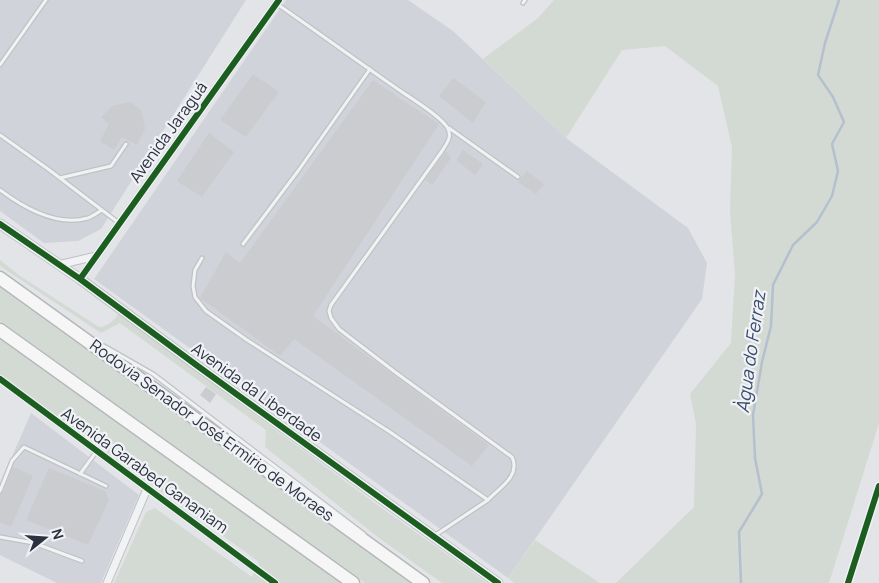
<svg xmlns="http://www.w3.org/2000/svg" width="879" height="583" font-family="Manrope,sans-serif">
	<rect width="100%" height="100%" fill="#e2e4e7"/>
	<path fill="#d1d3da" d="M0,0h246l-145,229 -23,12 -34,2 -44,-32z
		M286,0h122l45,31 113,107 122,90 19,35 -5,36 -194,279 -414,-299z
		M31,413l108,82 -38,88h-44l-57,-28v-71z"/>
	<path fill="#d3dad3" d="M554,0h325v423l-50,160h-213l78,-76 2,-83 -6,-30 41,-51 4,-68 -5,-64 2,-64 -14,-61 -53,-40 -43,4 -56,88 -83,-79 55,-41z
		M0,260l20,16 79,51c8,0 16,-7 19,-13l258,190 111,79h-45l-63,-45 -114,-91 1,-17 -146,-107 -19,10 -101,-67z
		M0,284l416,299h-51l-365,-262z
		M0,338l341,245h-227l32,-71 9,-4 97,69 7,-15 -259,-187z
		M535,540l65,43h-86l-6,-5z"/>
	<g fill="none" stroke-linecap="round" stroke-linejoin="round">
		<path stroke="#b4c0ce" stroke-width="2.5" d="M741,583l-2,-51 23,-38 -7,-36 -2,-43 9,-53 9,-36 2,-41 20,-40 24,-23 15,-26 6,-25 -6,-27 12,-22 -11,-25 -15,-22 7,-32 14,-43"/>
	</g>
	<path fill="#cbcccf" d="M253,74l26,18 -33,45 -26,-17z
		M453,78l33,24 -13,21 -34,-27z
		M373,80l66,44 -126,192 176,129 -17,21 -178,-127 -14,17 -80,-58 26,-46 14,11z
		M130,102l12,9 3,18 -8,16 -15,-8 -8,13 -14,-9 9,-17 -8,-7 11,-11z
		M209,133l25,19 -32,45 -25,-16z
		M463,150l20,14 -8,11 -19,-15z
		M446,151l5,7 -19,27 -7,-5z
		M527,171l17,13 -8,10 -18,-12z
		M206,387l10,7 -6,9 -10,-8z
		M13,467l20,9 -22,51 -11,-5v-28l3,-2z
		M49,468l56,23 4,9 -21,45 -62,-25z"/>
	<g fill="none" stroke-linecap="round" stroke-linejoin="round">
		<g stroke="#c1c2c5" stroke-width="5.5">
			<path id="service" d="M523,3l2,-3
				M0,65l46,-65
				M449,128l69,49
				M0,135l48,34 71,54
				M60,178l51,-12 15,-22
				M0,190c24,18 57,37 88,28 5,-2 9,-5 14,-8
				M243,244l55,-73 72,-102
				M202,258l-7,12 -2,16 2,11 11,14 41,29 143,92 98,68c11,-12 33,-24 24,-43l-117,-85 -56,-43 -8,-11 -2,-7 2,-6 111,-154c5,-8 11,-15 5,-24 -7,-11 -33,-27 -45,-35 -42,-29 -83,-59 -125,-88
				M104,346l49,28 211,160
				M80,474l16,-22
				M0,491l12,-30 12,-14 82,39
				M434,536l54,-36
				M0,537l34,6 48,18"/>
		</g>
		<g stroke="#c1c2c5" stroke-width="9">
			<path id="minor" d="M58,265l38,-9
				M80,279l199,-279
				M0,379l275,204
				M107,583l40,-94"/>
		</g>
		<g stroke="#c1c2c5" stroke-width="11">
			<path id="tertiary" d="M0,224l80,55 119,88 299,216"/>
		</g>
		<g stroke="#b5b7bb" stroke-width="15">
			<path id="motorway" d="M0,278l423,305
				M0,330l353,253"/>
		</g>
		<use href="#service" stroke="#f1f2f4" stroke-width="3"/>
		<use href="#minor" stroke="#f1f2f4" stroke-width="7"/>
		<use href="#tertiary" stroke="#f1f2f4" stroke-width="9"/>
		<use href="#motorway" stroke="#f6f6f6" stroke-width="12"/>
		<g stroke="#f0f2f6" stroke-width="9">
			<path id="cycleway" d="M0,224l80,55 119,88 299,216
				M80,279l199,-279
				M0,379l275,204
				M848,583l31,-97"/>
		</g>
		<use href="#cycleway" stroke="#1b5e20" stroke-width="6"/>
	</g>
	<g text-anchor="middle" stroke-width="4.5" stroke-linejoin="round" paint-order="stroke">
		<g font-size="16" fill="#2b313e" stroke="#f0f2f6">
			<text transform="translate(168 132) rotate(-54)" y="6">Avenida Jaraguá</text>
			<text transform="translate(257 392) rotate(36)" y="6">Avenida da Liberdade</text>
			<text transform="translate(212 430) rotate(36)" y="6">Rodovia Senador José Ermírio de Moraes</text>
			<text transform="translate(145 470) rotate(36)" y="6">Avenida Garabed Gananiam</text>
		</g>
		<g font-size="18" font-style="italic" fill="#3a4e6d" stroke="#f0f2f6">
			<text transform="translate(751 352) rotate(-82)" y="6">Àgua do Ferraz</text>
		</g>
	</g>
	<g transform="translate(45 538) rotate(73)" stroke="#f0f2f6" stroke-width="4" paint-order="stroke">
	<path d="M0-4L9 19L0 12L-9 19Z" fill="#2b313e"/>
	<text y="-8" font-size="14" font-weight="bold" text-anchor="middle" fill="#2b313e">N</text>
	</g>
</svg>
